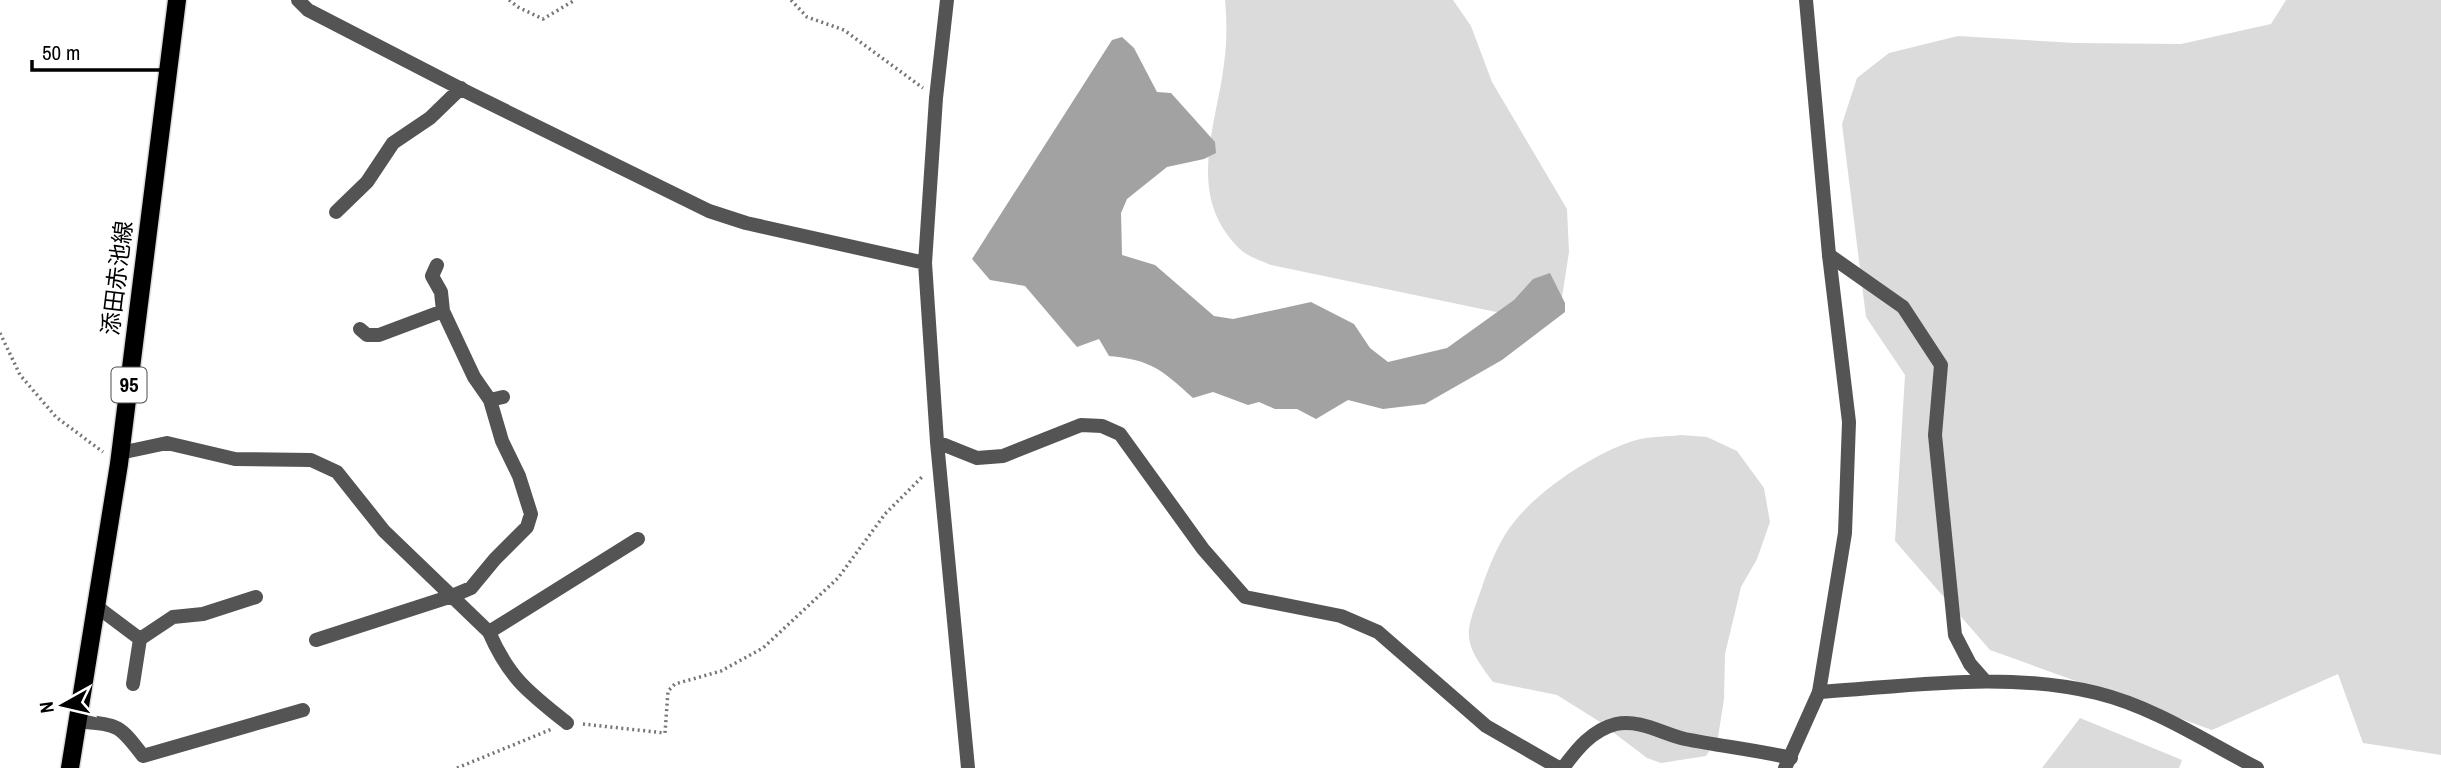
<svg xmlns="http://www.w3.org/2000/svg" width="2441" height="768" font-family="'Archivo Narrow','Noto Sans JP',sans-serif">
	<rect width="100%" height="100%" fill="#fff"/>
	<path fill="#dbdbdb" d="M1225,0h228l18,26 21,56 75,127 2,43 -8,52 -31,15 -259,-54c-9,-4 -22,-8 -29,-14 -58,-54 -26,-122 -18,-187 3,-22 3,-42 1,-64z
		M2286,0h155v755l-78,-12 -25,-69 -126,56 -222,-80 -95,-109 10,-166 -39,-58 -24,-193 15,-46 32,-25 69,-17 117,7 106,1 90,-20z
		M1681,435l26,2 30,14 27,37 6,34 -13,37 -16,28 -16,67 -1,45 -6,38 -12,19 -45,7 -14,-5 -50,-38 -40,-25 -64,-13c-34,-45 -27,-48 -10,-98 7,-20 17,-45 31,-62 26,-33 79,-68 119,-81 14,-5 33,-4 48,-6z
		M2080,718l102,42 -3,8h-137z"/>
	<path fill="#a2a2a2" d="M1122,37l12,11 23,44 14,1 44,49 1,11 -12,6 -37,8 -40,32 -6,14 1,42 33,10 59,51 19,3 78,-17 43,22 16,24 18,14 59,-14 67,-48 19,-21 17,-6 15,30v9l-63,48 -77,44 -42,5 -35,-9 -32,19 -19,-10h-22l-16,-7 -11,3 -35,-13 -20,6c-31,-28 -41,-38 -84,-42l-10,-17 -22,8 -52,-61 -35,-6 -18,-21 140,-219z"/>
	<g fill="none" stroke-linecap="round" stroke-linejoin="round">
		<g stroke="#dbdbdb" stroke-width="21">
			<path id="primary" d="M70,768l49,-304 58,-464"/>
		</g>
		<path stroke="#767676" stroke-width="3.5" stroke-dasharray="2 3.5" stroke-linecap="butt" d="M509,0l9,7 25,12 32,-19
			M791,0l16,17 37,13 79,58
			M0,333l20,42 36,42 47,35
			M583,724l82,9 3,-42 7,-7 46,-13 42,-23 75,-70 47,-64 39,-39
			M457,768l95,-39"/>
		<path stroke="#545454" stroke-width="14" d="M298,0l10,10 161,83 240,118 37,12 179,40
			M947,0l-11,98 -11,165 12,179 31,326
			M336,212l31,-30 26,-39 37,-25 31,-30
			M1829,255l74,52 38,58 -6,70 20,200 15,29 15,17
			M437,265l-5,11 9,16 2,19
			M360,329l7,6h12l64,-24 31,66 16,23
			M937,442l40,16 26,-2 78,-31 21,1 18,8 83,115 42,48 96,19 37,16 108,94 73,42
			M120,453l47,-10 68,16 76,1 26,12 47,59 105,101 149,-93
			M96,606l44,33 -7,45
			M489,632c20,46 39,60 78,91
			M140,639l33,-22 30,-3 53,-17
			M316,640l136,-44 19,-8 24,-29 32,-32 4,-13 -12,-38 -17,-35 -12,-41 13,-3
			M1819,692c93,-6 187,-21 278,1 57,14 108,48 160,75
			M77,721c41,4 41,2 66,35l160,-46
			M1563,768c14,-19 29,-38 53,-44 24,-5 47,10 69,15 35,7 71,11 106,19"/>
		<path stroke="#545454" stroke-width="14" d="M1785,768l34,-76 26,-159 4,-111 -20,-167 -23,-255"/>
		<use href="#primary" stroke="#000" stroke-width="18"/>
	</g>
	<g text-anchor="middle" stroke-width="7" stroke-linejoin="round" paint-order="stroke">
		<rect fill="#fff" stroke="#4c4c4c" stroke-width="2" x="111.5" y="367.5" width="35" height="35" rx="5"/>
		<g font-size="21" font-weight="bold" fill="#000">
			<text x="129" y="392">95</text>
		</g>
		<g font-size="23" fill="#000" stroke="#fff">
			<text transform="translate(117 278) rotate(-83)" y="8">添田赤池線</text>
		</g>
	</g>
	<g transform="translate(63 705) rotate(262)" stroke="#ffffff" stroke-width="5" paint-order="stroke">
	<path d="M0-5L12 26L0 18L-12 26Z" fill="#000000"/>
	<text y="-10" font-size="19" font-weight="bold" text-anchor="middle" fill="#000000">N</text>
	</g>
	<path d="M32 60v10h133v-10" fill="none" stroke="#000000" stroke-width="3.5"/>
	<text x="42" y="60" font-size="21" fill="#000000" stroke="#ffffff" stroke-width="5" paint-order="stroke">50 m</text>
</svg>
